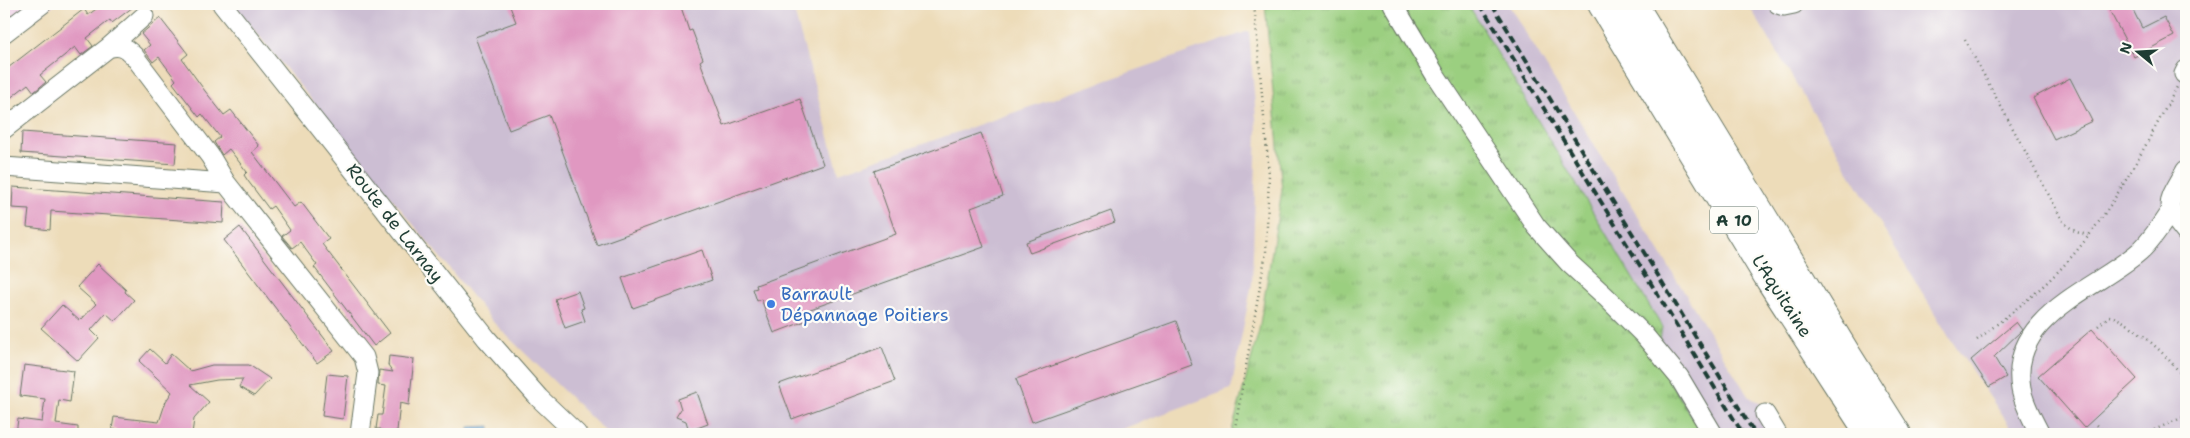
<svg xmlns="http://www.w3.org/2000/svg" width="2190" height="438" font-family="'Shantell Sans',sans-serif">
	<defs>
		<pattern id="grass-tufts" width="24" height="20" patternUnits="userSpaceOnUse" patternTransform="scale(1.25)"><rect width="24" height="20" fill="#9bcf80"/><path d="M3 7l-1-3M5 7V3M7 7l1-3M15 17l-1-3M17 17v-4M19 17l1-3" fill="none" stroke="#7ea96a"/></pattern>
		<pattern id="water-waves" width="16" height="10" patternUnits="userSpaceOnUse" patternTransform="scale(1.25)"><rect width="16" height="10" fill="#67a6da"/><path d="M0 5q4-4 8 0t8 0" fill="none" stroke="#5488b2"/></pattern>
	</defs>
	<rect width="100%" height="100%" fill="#fdfcf7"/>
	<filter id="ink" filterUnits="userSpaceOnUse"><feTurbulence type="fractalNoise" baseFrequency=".02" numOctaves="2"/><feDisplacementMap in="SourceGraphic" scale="10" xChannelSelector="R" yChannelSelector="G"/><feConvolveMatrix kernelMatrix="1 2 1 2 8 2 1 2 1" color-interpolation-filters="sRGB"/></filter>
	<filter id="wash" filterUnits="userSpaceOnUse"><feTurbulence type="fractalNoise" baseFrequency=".0096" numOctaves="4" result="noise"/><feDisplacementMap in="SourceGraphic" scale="20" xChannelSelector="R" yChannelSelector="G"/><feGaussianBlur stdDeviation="1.12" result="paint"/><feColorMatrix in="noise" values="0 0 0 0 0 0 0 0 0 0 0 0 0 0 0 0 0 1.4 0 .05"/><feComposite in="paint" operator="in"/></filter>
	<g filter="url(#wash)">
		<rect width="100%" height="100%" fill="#eddcb9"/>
		<path fill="#eed0e7" d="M4,4h51l-51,39z"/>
		<path fill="#ccbed3" d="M233,4h559l47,169 410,-142 8,99 -5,153 -21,106 -123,45h-500l-114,-111z
			M1468,4h40l240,392 23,14 14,24h-83l-45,-73 5,-34z
			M1748,4h438v430h-171l-66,-97z"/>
		<path fill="url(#grass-tufts)" stroke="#5d865a" d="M1265,4h203l194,323 -5,34 45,73h-471l28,-104 23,-140z"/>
		<path fill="url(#water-waves)" stroke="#437287" d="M490,426v8h-21v-7z"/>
		<g id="blocks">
			<path fill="#e098c1" d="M103,4h34l-25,19 -2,-3 -23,18 6,8 -12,9 -6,-8 -35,28 6,7 -12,10 -6,-8 -24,19v-32l80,-62 4,6z
				M509,4h171l9,27 3,-1 11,29 -3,2 24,65 76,-27 23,65 -226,81 -48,-130 -40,15 -34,-93 41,-15z
				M2106,4h24l12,24 22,-11 10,19 -40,21z
				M160,18l28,36 -6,5 23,32 19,24 7,-5 28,36 -7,6 42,55 7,-5 28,37 -7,5 68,89 -16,13 -60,-79 3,-2 -17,-23 -8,6 -10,-12 8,-6 -17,-24 -4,3 -21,-28 -4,-6 3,-3 -18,-23 -7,6 -8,-13 6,-5 -18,-23 -3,3 -26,-34 3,-3 -17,-23 -6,5 -9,-12 6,-5 -9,-11z
				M2070,78l22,43 -38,18 -21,-41z
				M22,132l155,11 -2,21 -154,-11z
				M981,133l22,63 -32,12 13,39 -179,64 3,9 -34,13 -13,-34 -4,2 -4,-12 4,-1 -1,-3 140,-51 -22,-63z
				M13,187l211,15 -1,21 -172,-12 -1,19 -23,-3 2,-18 -17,-1z
				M1111,211l4,11 -85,31 -4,-11z
				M240,227l94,124 -17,12 -93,-123z
				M702,250l10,30 -79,28 -11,-30z
				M98,264l28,26 -1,2 9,8 -19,21 -9,-8 -15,17 8,8 -21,23 -37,-33 21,-23 18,16 16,-17 -19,-17z
				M578,291l6,17 -3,1 4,12 -20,7 -10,-29z
				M1176,321l16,44 -160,57 -16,-43z
				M2016,322l6,8 -28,27 12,20 -17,10 -18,-27z
				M2092,329l45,50 -53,49 -46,-52z
				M882,347l13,34 -103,38 -13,-35z
				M150,349l15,14 6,-9 19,17 22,-6h37l21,14 -16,17 -15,-9 4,-8 -26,1 -27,5 19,17 -15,17 -2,15h-77l1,-4 -4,-1 2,-12 45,5 7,-21 6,-9 -33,-31z
				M389,356l25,3 -4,36 -1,10 -9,-2 -3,28h-2v3h-15l1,-5h-5l2,-14h4l4,-29 -8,-1 1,-15 14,2 -5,-7z
				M24,365l50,6 -4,31 -11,-2 -3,24 22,3v7h-62l2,-15 24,3 3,-23 -25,-3z
				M327,374l21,2 -5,43 -21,-3z
				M697,392l11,32 -19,7 -3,-10 -10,-4 5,-8 -3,-10z"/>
		</g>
	</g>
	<g filter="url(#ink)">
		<use href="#blocks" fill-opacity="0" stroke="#677563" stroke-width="1"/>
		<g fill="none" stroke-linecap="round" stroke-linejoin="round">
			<g stroke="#677563" stroke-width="21">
				<path id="minor" d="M222,4l265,335 52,59 38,36
					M1393,4l43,72 100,150 33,37 35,32 40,40 35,42 34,57
					M1778,4l6,2 10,-2
					M4,33l38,-29
					M108,48l36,-32
					M2184,74l2,-4
					M4,129l104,-81c12,-4 18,0 26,8l76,100 16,27 138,174 4,16 -8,61
					M4,167l222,16
					M2186,170c-17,32 -25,33 0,63
					M1765,414l12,20
					M2040,434c-7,-14 -16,-29 -19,-45 -13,-74 75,-99 119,-138 12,-11 21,-26 30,-39"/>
			</g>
			<g stroke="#677563" stroke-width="30">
				<path id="highway" d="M1602,4l168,276 100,154
					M1633,4l214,351 50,79"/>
			</g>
			<path stroke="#677563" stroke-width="2.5" stroke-dasharray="1 4" stroke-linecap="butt" d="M1965,40l99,183 12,9 12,3
				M2098,326l11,-10c21,3 67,47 77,66
				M1977,340c31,-25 63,-48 90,-78 46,-51 77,-114 110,-175
				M2097,425l9,9
				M1234,434l32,-182 3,-78 -15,-170
				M2145,434l41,-18
				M2185,434l1,-5"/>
			<use href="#minor" stroke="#fff" stroke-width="19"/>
			<use href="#highway" stroke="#fff" stroke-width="28"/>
			<path stroke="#1f3d34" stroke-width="4" stroke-dasharray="8 4" stroke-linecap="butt" d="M1480,4l263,430
				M1492,4l263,430"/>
		</g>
	</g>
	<circle fill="#3f7fe0" stroke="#fdfcf7" stroke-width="2" cx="771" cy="304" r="5"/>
	<g text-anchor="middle" stroke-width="4.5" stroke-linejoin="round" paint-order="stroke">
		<rect fill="#fdfcf7" stroke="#62766e" stroke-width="1" x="1710" y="206.5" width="48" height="27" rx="4"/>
		<g font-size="16" font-weight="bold" fill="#1f3d34">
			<text x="1734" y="226">A 10</text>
		</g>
		<g font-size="18" fill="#1f3d34" stroke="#fdfcf7">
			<text transform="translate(395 223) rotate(52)" y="6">Route de Larnay</text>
			<text transform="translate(1782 296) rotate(57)" y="6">L'Aquitaine</text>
		</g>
		<g font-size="18" fill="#366cbe" stroke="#fdfcf7" text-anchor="start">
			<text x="781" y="300">Barrault<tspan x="781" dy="21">Dépannage Poitiers</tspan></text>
		</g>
	</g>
	<rect width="2190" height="438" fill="none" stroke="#fdfcf7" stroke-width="20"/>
	<g transform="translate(2138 52) rotate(288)" stroke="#fdfcf7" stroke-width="4" paint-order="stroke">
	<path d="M0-4L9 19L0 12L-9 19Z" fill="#1f3d34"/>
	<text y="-8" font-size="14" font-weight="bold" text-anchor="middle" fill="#1f3d34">N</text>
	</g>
</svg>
